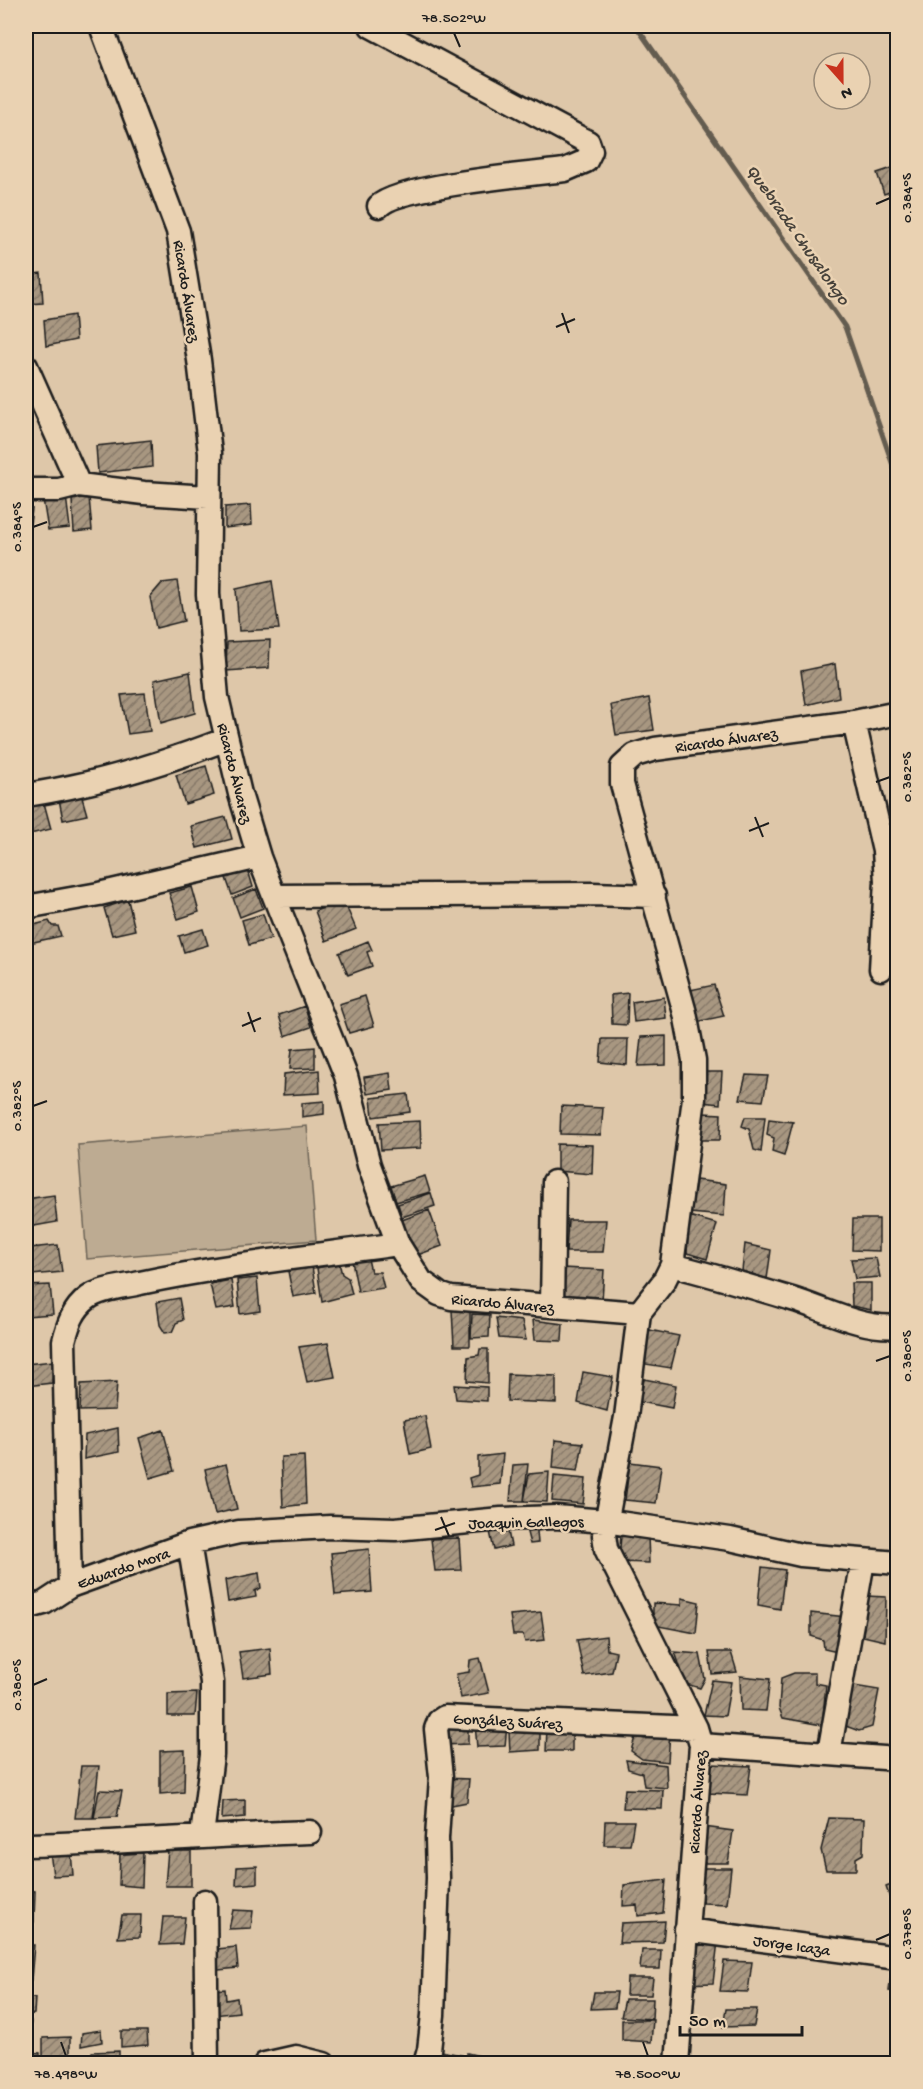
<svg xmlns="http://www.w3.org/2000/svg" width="923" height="2089" font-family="'Gochi Hand',sans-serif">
	<defs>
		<pattern id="building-hatch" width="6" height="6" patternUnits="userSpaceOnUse" patternTransform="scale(1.5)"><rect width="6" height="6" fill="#a89781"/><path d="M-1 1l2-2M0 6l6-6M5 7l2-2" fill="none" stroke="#887a69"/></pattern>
	</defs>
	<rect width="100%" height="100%" fill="#dec7a9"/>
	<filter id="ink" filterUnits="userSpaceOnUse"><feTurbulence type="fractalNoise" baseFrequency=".0167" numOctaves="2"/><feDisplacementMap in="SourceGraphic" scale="12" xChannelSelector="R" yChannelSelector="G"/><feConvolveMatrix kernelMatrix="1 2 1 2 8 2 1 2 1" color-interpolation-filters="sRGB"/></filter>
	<g filter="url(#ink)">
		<path fill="#ceb99d" d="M26,1524l6,42 -6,1z"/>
		<path fill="#bdab92" stroke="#6c6457" stroke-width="1.5" d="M307,1126l9,114 -229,19 -9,-114z"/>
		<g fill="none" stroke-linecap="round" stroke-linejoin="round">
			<path stroke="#645b50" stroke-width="5" d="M636,26l209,301 53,153"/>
		</g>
		<path fill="url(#building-hatch)" stroke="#1c1c1c" stroke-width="1.5" d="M898,166v23l-14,5 -7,-21z
			M41,273l2,30 -17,1v-29z
			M74,315l2,25 -30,6 -2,-26z
			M151,440l1,27 -54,6 -2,-27z
			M66,496l4,32 -22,2 -5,-31z
			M89,497l3,33 -18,2 -2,-32z
			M251,505l1,20 -27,3v-21z
			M32,509l-3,23h-3v-22z
			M177,581l7,40 -28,7 -6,-31 12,-14z
			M272,581l7,48 -40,2 -3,-42z
			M270,640l-1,28 -43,3 1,-29z
			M835,664l4,33 -33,8 -5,-34z
			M190,672l5,41 -34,10 -7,-43z
			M145,693l5,38 -22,3 -7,-39z
			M649,698l5,32 -38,5 -5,-30z
			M206,766l8,29 -29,9 -9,-29z
			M81,794l6,21 -24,5 -4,-21z
			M44,803l7,26 -25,6v-29z
			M226,817l6,22 -35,9 -6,-22z
			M248,870l5,17 -21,8 -6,-17z
			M192,887l7,25 -21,7 -9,-26z
			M256,889l7,19 -23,9 -7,-19z
			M128,900l7,30 -23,5 -8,-27z
			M344,901l12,28 -30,12 -11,-30z
			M263,914l8,25 -22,6 -7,-25z
			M49,921l3,5h6l3,10 -32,7 -3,-11 4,-6z
			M203,929l5,16 -24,7 -5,-16z
			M368,941l4,9 -5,2 5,14 -24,9 -9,-22z
			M714,985l10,31 -28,6 -11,-31z
			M628,993l-1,32 -15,-1 -1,-29z
			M365,996l9,30 -25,7 -10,-29z
			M664,997l2,21 -32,4 -2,-20z
			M305,1006l6,21 -26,9 -6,-21z
			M666,1036v29l-28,1 3,-29z
			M602,1039h26l-1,26 -27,-3z
			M315,1047v21l-25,1 2,-20z
			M319,1070l1,23 -37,2 1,-21z
			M703,1072h19l-2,32 -18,-2z
			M390,1073l2,17 -25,4 -3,-17z
			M746,1075l22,1 -5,25 -23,-2z
			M408,1094l2,18 -37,5 -2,-19z
			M324,1101v13l-22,3v-14z
			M561,1106l42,2 -2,27 -41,-1z
			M703,1113l18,1 -1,26h-20z
			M745,1117h20l-4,35 -7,-2 -5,-21 -7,-3z
			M769,1119l24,3 -9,34 -12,-4 2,-14 -7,-3z
			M420,1121l1,27 -40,2 -2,-27z
			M557,1144l36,1 -1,29 -35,-3z
			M425,1176l5,16 -34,10 -5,-16z
			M696,1180l30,4 -2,32 -34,-3z
			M431,1193l4,13 -33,11 -4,-13z
			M54,1195l3,27 -29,5 -2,-28z
			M429,1210l13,36 -27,10 -13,-36z
			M689,1216l28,8 -10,35 -20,-6z
			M853,1219h26v32l-27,-1z
			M568,1220h38l-3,32h-37z
			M745,1244l26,6 -4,29 -25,-8z
			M58,1245l4,27 -30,3 -2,-27z
			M876,1258l4,19 -25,2 -4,-20z
			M368,1259l3,13h9l4,16 -26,4 -6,-31z
			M339,1263l3,11 6,4 4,16 -30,8 -5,-34z
			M312,1266l4,27 -23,4 -5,-26z
			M562,1268l42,2 -2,30 -42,-5z
			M257,1278l3,33 -20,3 -3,-34z
			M231,1280l4,27 -19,3 -6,-26z
			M851,1283h20v27l-19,-4z
			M50,1285l3,29 -27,2v-30z
			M179,1298l4,22 -7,3 -4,9 -7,1 -5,-8 -3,-23z
			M452,1310l18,2v34h-16z
			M472,1314l18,1 -1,22 -18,1z
			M496,1318l26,3 4,19 -27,-2z
			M533,1320l30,4 -1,17 -27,-1z
			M645,1329l34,7 -8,32 -32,-5z
			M328,1343l7,34 -28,5 -8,-35z
			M480,1349h8v34l-21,-2 1,-24 11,-2z
			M53,1361l-1,22 -26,3v-22z
			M583,1372l30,5 -6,34 -29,-8z
			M508,1374l48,2v27l-49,-2z
			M644,1379l32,6 -4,23 -32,-6z
			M117,1382l-2,28 -35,1 1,-27z
			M454,1385l33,2v14l-31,-2z
			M425,1416l6,33 -21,5 -6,-34z
			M118,1428l1,24 -35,7 1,-24z
			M163,1430l11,41 -24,7 -11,-40z
			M555,1440l28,3 -5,28 -25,-3z
			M503,1454l-3,30 -29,3 -2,-9 9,-3v-18z
			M304,1456l2,48 -23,3 -2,-50z
			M630,1462l31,4 -5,37 -31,-3z
			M226,1464l11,45 -22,5 -10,-45z
			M528,1464l-4,37h-14l3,-36z
			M549,1472l-2,30 -23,-1 5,-27z
			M554,1476l32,3 -3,25 -31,-3z
			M550,1522l1,7 -14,2 1,12 -8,1 -5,-19z
			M507,1526l4,20 -17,4 -5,-23z
			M621,1535l27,1 1,27 -30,-1z
			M459,1538l2,32 -26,1 -4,-32z
			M369,1549l3,43 -37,3 -4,-42z
			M762,1567l23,3 -5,39 -22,-4z
			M259,1573l2,15 -6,3 1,6 -28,5 -3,-22z
			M866,1596l20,1 -1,44 -22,-5z
			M682,1598l17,4 -3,31 -43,-8v-22l29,2z
			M541,1612l4,28 -20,2 -2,-7h-10l-3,-20z
			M811,1613l35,4 -4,36 -18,-4 -1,-9 -12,-4z
			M606,1636l1,14 9,2 -4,20 -28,4 -7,-36z
			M270,1648l2,26 -29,4 -4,-26z
			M675,1652l25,2 5,25 -5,9 -14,-4z
			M709,1652h22l6,20 -25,2z
			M480,1658l9,35 -28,5 -5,-24 13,-2 1,-12z
			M794,1673h21v10l11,2 -4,40 -39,-7 -4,-10 2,-30z
			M740,1676l30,3 -4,32 -25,-1z
			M712,1680l19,2 -6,34 -21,-1z
			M848,1685l31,5 -7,37 -13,4 -16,-6z
			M197,1693l-2,23h-27v-22z
			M448,1722h20v22l-24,1z
			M475,1724l32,1 -2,21 -28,1z
			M540,1726v24l-30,2 -1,-20z
			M572,1726v25h-26l1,-23z
			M650,1731h20l-2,31 -26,-3 -11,-8 4,-14 10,2z
			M185,1750l-1,42 -24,2v-43z
			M626,1760l40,5 1,23 -23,-2 -2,-13 -14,-4z
			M712,1764l39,2 -4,29 -39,-2z
			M81,1766h18l-6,52h-18z
			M444,1778l25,1 -2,23 -15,3 -8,-5z
			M625,1789l38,1 -1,19 -39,-1z
			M99,1790l23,1 -5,26 -23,1z
			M245,1800v17l-23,2 1,-18z
			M829,1818l35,1 -1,35 -7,4v12h-30l-5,-20z
			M605,1821h29l-4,24h-26z
			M704,1827l29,4 -5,32h-28z
			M168,1850l23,1v35h-26z
			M26,1851h3v30l-3,1z
			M50,1851l21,1 2,23 -20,1z
			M143,1853l-1,34 -23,-2 1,-31z
			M257,1866v17l-21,2 1,-18z
			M701,1868h30l-4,36 -24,-1 -4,-8z
			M898,1871v33h-6l-6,-17 11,-4 -3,-11z
			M666,1880l-3,33 -25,3 -1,-11 -14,1 1,-21z
			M26,1890l9,1 -1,31h-8z
			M233,1910l20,1 -2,17 -22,1z
			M122,1915h19l-1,22 -22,1z
			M163,1917h22l-3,27 -22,1z
			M665,1921l-2,21 -44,1 2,-20z
			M695,1941h23l-5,42 -28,1z
			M26,1945h8l-3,35h-5z
			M236,1947l2,21 -29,3 -1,-21z
			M642,1950h19l-1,19h-20z
			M724,1961l28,1 -4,30 -28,-1z
			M893,1962l5,1v29l-9,-1z
			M627,1978h26l-2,17h-25z
			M225,1989l1,11 11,-2 2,14 -25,3 -1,-25z
			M594,1992h23l-2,16 -24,1z
			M35,1998l-1,16 -8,1v-16z
			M625,1999h28l-1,20 -31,-2z
			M726,2009h31l-3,17 -31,1z
			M622,2020h31l-2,22 -29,-2z
			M26,2021h5l-3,26h-2z
			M101,2030l1,12 -21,4 1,-13z
			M121,2031h26l1,14 -27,2z
			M70,2037v27h-27v-26z
			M119,2051v13h-27v-12z
			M440,2051l22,4 -2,9h-23z
			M26,2052l14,1v10l-14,1z
			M467,2053l22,5 -1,6h-23z
			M552,2060l27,4h-28z"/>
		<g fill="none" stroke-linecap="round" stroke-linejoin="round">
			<g stroke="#1c1c1c" stroke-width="27">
				<path id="minor" d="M101,26l77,205 21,129 11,93 -2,141 9,103 23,97 19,63 15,39 72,180 23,89 29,79 23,37 18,13 12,4 188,15
					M371,26l209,112 8,4 3,9 -5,10 -21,9c-34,4 -167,16 -186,36
					M26,366l53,119
					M26,490h33l20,-5 65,8 64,4
					M854,722l30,129 2,30 -5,88
					M26,795c69,-10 136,-31 201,-56
					M274,896l318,-2 62,2
					M26,907l73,-13 160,-37
					M672,1265c40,10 80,22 120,34 33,10 70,31 106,27
					M552,1306l2,-124
					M189,1543l23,139v73l-10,81
					M70,1586l-6,-245c4,-16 9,-32 24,-43 13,-10 36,-11 52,-15 85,-18 172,-27 258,-39
					M26,1608l18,-5 26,-17 119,-43 50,-11 91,-5 65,2 106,-10 55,-2 49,4 125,18 71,16 97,8
					M701,1745l197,14
					M829,1753l34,-192
					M26,1845c94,-2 189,-10 284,-13
					M205,1901l2,163
					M686,1930l212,28
					M265,2064l31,-7 28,7
					M425,2064l4,-14 4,-35 5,-137 -1,-40 4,-61 -5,-48 3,-8 6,-4 251,11
					M677,2064l24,-319 -5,-17 -90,-179 -2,-14 22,-118 13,-104 25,-32 8,-16 22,-167v-38l-9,-47 -63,-229v-17l13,-12 20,-6 199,-27 44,-9"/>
			</g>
			<use href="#minor" stroke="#ead2b2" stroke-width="22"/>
		</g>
	</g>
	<path fill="none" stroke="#1c1c1c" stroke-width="2" d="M454,33l6,14M876,204l14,-6M562,313l7,20M556,327l19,-8M33,527l14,-5M876,782l14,-5M755,817l8,20M749,831l20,-8M248,1012l7,20M242,1026l19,-8M33,1106l14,-5M876,1361l14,-5M441,1517l8,19M435,1530l20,-7M33,1685l14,-6M876,1940l14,-6M61,2042l5,14M643,2042l5,14"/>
	<g text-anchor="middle" stroke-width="5" stroke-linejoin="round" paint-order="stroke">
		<g font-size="16" fill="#1c1c1c" stroke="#ead2b2">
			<text transform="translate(188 291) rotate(81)" y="6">Ricardo Álvarez</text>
			<text transform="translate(726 739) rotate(-8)" y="6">Ricardo Álvarez</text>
			<text transform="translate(236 773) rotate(76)" y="6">Ricardo Álvarez</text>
			<text transform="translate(503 1302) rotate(5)" y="6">Ricardo Álvarez</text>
			<text transform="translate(526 1521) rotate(-1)" y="6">Joaquin Gallegos</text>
			<text transform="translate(123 1567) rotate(-19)" y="6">Eduardo Mora</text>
			<text transform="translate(508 1720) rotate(3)" y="6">González Suárez</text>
			<text transform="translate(696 1802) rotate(-86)" y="6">Ricardo Álvarez</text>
			<text transform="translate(792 1944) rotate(8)" y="6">Jorge Icaza</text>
		</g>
		<g font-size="18" font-style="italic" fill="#46413a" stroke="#ead2b2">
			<text transform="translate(799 234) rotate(55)" y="6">Quebrada Chusalongo</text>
		</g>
	</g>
	<rect width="923" height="2089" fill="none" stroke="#ead2b2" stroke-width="66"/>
	<g transform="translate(842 81) rotate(159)"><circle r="28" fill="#ead2b2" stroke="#988976" stroke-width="1.5"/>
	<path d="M0-4.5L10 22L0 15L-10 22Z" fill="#c8321e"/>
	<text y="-9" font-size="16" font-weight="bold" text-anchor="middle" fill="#1c1c1c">N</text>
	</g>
	<path d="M680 2026v9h122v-9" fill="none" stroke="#1c1c1c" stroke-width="3"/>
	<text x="689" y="2026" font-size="18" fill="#1c1c1c" stroke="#ead2b2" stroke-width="4.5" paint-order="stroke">50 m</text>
	<rect x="33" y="33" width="857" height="2023" fill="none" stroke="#1c1c1c" stroke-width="2"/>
	<g font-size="15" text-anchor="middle" fill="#1c1c1c">
		<text x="454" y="22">78.502°W</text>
		<text transform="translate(906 198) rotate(-90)" y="5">0.384°S</text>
		<text transform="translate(16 527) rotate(-90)" y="5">0.384°S</text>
		<text transform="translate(906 777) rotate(-90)" y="5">0.382°S</text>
		<text transform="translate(16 1106) rotate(-90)" y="5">0.382°S</text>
		<text transform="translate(906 1356) rotate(-90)" y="5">0.380°S</text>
		<text transform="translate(16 1685) rotate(-90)" y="5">0.380°S</text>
		<text transform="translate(906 1934) rotate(-90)" y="5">0.378°S</text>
		<text x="66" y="2078">78.498°W</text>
		<text x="648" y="2078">78.500°W</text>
	</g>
</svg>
